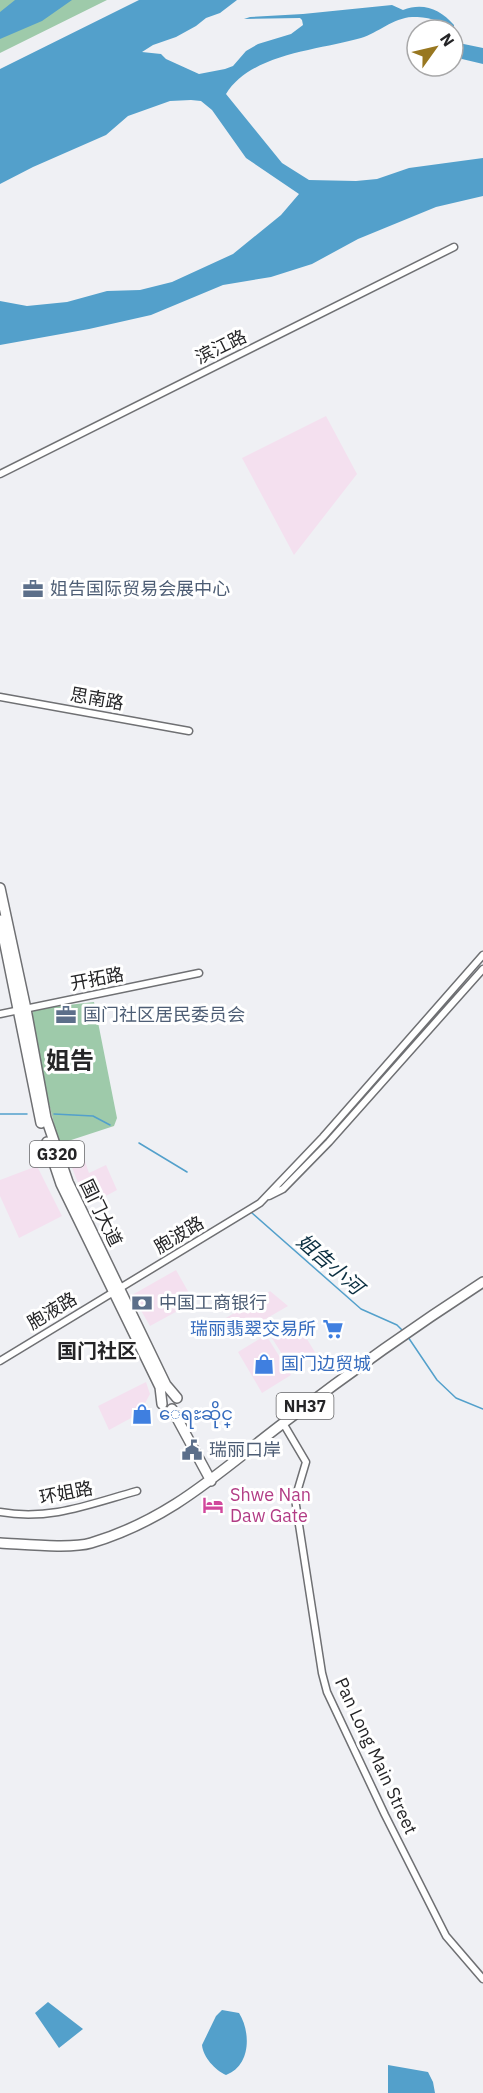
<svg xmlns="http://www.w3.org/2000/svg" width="483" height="2093" font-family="'IBM Plex Sans','Noto Sans SC','Noto Sans Myanmar',sans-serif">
	<rect width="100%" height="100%" fill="#eff0f4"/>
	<path fill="#f4e0ef" d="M326,416l31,58 -63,81 -52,-97z
		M81,1150l8,23 17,-8 11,25 -28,15 -13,-27 -9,-24z
		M37,1166l25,50 -43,22 -19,-42v-16z
		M176,1270l18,32 -44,24 -18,-31z
		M270,1291l18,15 -57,33 -10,-18z
		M295,1319l21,35 -24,16 -22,-35z
		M266,1335l25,40 -29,18 -24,-41z
		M146,1382l4,12 -7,13 1,4 -35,19 -11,-24z"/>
	<path fill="#9ecaaa" d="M0,0h107l-107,53z
		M94,1002l23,116 -3,8 -55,18 -30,-122 5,-13z"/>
	<path fill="#53a0cb" d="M15,0h57l-30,21 -42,18v-27z
		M139,0h98l-17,13 -14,5 -10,8 -20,11 -23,8 -11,7 19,2 5,5 33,15 26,-5 8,-3 13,-15 12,-7 33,-10 12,-9 -1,-5 -2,-2 -56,1 6,-2 53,-3 89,-9 11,5c20,-8 37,-1 51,15v17l29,6v16l-21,-5 -9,-7v-22h-3c-10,-11 -23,-13 -38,-13 -19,1 -34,16 -51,21 -41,12 -110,15 -135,56l56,69 27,17 47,1 21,-2 32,-11 74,-10v38l-47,11 -78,32 -46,25 -41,13 -48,8 -72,30 -62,14 -89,16v-44l27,5 40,-4 40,-11 33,-1 32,-8 61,-28 48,-39 18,-21 -53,-36 -34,-48 -11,-9 -10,-1 -21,1 -42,15 -22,19 -73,32 -33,17v-115z
		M48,2002l35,27 -24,19 -24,-35z
		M222,2010l17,3c12,19 12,53 -13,62 -11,-5 -23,-18 -24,-30l14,-29z
		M388,2065l40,7 5,10 2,11h-47z"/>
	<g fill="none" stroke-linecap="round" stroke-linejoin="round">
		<path stroke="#53a0cb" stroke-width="1.5" d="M0,1114h27
			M54,1114l39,2 17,9
			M139,1143l48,29
			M252,1213l109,96 36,16 6,6
			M408,1337l29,43 19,18 27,11"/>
		<g stroke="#6f7073" stroke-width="9">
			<path id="minor" d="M0,474l454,-227
				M0,697l189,34
				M0,1014l199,-41
				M269,1196l14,-7 46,-47 154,-173
				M0,1361l260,-158 63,-66 160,-182
				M283,1423l23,39 -11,37 27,174 5,19 58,123 61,121 37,43
				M0,1512c50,9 90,-8 137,-21"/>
		</g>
		<g stroke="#6f7073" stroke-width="12">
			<path id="highway" d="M0,888l26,121 20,109 22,64 98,203 11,13
				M0,920l41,203
				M47,1142l14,42 99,203 2,17
				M172,1409l39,72
				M0,1543c23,1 71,6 91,0 81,-24 130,-73 195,-122 64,-49 129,-95 197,-139"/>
		</g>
		<use href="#minor" stroke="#fff" stroke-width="6"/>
		<use href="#highway" stroke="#fff" stroke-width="9"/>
	</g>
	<defs>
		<g id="office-bare" transform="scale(1.62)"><path d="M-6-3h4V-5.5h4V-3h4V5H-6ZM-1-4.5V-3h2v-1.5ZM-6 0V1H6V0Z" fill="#5c6f8a" stroke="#fff" stroke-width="2.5" paint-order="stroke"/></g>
		<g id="bank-bare" transform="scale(1.62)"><path d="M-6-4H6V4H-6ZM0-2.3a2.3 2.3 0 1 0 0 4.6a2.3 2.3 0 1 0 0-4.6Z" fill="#5c6f8a" stroke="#fff" stroke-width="2.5" paint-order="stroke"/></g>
		<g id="supermarket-bare" transform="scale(1.62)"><path d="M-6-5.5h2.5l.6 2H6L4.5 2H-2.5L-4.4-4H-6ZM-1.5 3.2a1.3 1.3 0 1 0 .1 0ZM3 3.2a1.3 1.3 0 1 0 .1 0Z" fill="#3f7fe0" stroke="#fff" stroke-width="2.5" paint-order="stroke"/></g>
		<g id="shop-bare" transform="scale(1.62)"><path d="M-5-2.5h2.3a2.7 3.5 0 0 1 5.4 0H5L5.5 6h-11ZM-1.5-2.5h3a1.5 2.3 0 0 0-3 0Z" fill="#3f7fe0" stroke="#fff" stroke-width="2.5" paint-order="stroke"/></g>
		<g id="civic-bare" transform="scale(1.62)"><path d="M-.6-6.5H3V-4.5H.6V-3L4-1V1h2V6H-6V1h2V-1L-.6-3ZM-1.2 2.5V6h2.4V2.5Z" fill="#5c6f8a" stroke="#fff" stroke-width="2.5" paint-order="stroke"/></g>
		<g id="hotel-bare" transform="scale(1.62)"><path d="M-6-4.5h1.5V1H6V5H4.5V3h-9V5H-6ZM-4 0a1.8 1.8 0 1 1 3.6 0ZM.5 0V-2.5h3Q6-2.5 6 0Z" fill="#d1479c" stroke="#fff" stroke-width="2.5" paint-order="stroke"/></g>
	</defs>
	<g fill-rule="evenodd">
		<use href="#office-bare" x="33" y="589"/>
		<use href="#office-bare" x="66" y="1015"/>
		<use href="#bank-bare" x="142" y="1303"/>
		<use href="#supermarket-bare" x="333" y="1329"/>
		<use href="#shop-bare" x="264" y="1364"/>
		<use href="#shop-bare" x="142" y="1414"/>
		<use href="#civic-bare" x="192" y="1450"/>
		<use href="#hotel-bare" x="213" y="1505"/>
	</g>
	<g text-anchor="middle" stroke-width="6" stroke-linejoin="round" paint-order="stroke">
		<g fill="#fff" stroke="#666668" stroke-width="1.5">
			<rect x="30" y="1141" width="54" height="26" rx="4.5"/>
			<rect x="276.5" y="1393" width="57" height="26" rx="4.5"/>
		</g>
		<g font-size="16" font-weight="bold" fill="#252527">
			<text x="57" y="1160">G320</text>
			<text x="305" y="1412">NH37</text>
		</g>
		<g font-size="18" fill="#252527" stroke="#fff">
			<text transform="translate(221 347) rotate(-26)" y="6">滨江路</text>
			<text transform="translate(97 699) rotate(10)" y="6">思南路</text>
			<text transform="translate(97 979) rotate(-11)" y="6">开拓路</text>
			<text transform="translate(101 1213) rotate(64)" y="6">国门大道</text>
			<text transform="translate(179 1235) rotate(-31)" y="6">胞波路</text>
			<text transform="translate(52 1311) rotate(-31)" y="6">胞液路</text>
			<text transform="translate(66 1493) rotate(-11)" y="6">环姐路</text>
			<text transform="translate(376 1756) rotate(65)" y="6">Pan Long Main Street</text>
		</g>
		<g font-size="18" fill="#4e5e75" stroke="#fff" text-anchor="start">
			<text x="50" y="595">姐告国际贸易会展中心</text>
			<text x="83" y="1021">国门社区居民委员会</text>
			<text x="159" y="1309">中国工商银行</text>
			<text x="209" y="1456">瑞丽口岸</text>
		</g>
		<g font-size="18" fill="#366cbe" stroke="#fff" text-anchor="start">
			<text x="316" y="1335" text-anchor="end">瑞丽翡翠交易所</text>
			<text x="281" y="1370">国门边贸城</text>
			<text x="159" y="1420">ေရႊဆိုင္</text>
		</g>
		<g font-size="18" fill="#b23c85" stroke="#fff" text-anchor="start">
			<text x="230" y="1501">Shwe Nan<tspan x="230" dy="21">Daw Gate</tspan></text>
		</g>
		<g font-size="20" font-style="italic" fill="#0b2f41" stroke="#fff">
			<text transform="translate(330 1264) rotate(41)" y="7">姐告小河</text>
		</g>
		<g font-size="20" font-weight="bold" fill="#252527" stroke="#fff">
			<text x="97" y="1358">国门社区</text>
		</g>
		<g font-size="24" font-weight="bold" fill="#252527" stroke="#fff">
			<text x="70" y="1069">姐告</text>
		</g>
	</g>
	<g transform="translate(435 48) rotate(56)"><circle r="28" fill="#ffffff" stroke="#a8a8a9" stroke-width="1.5"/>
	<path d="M0-4.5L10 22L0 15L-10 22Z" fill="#987720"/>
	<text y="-9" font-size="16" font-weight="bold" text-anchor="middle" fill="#252527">N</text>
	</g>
</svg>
